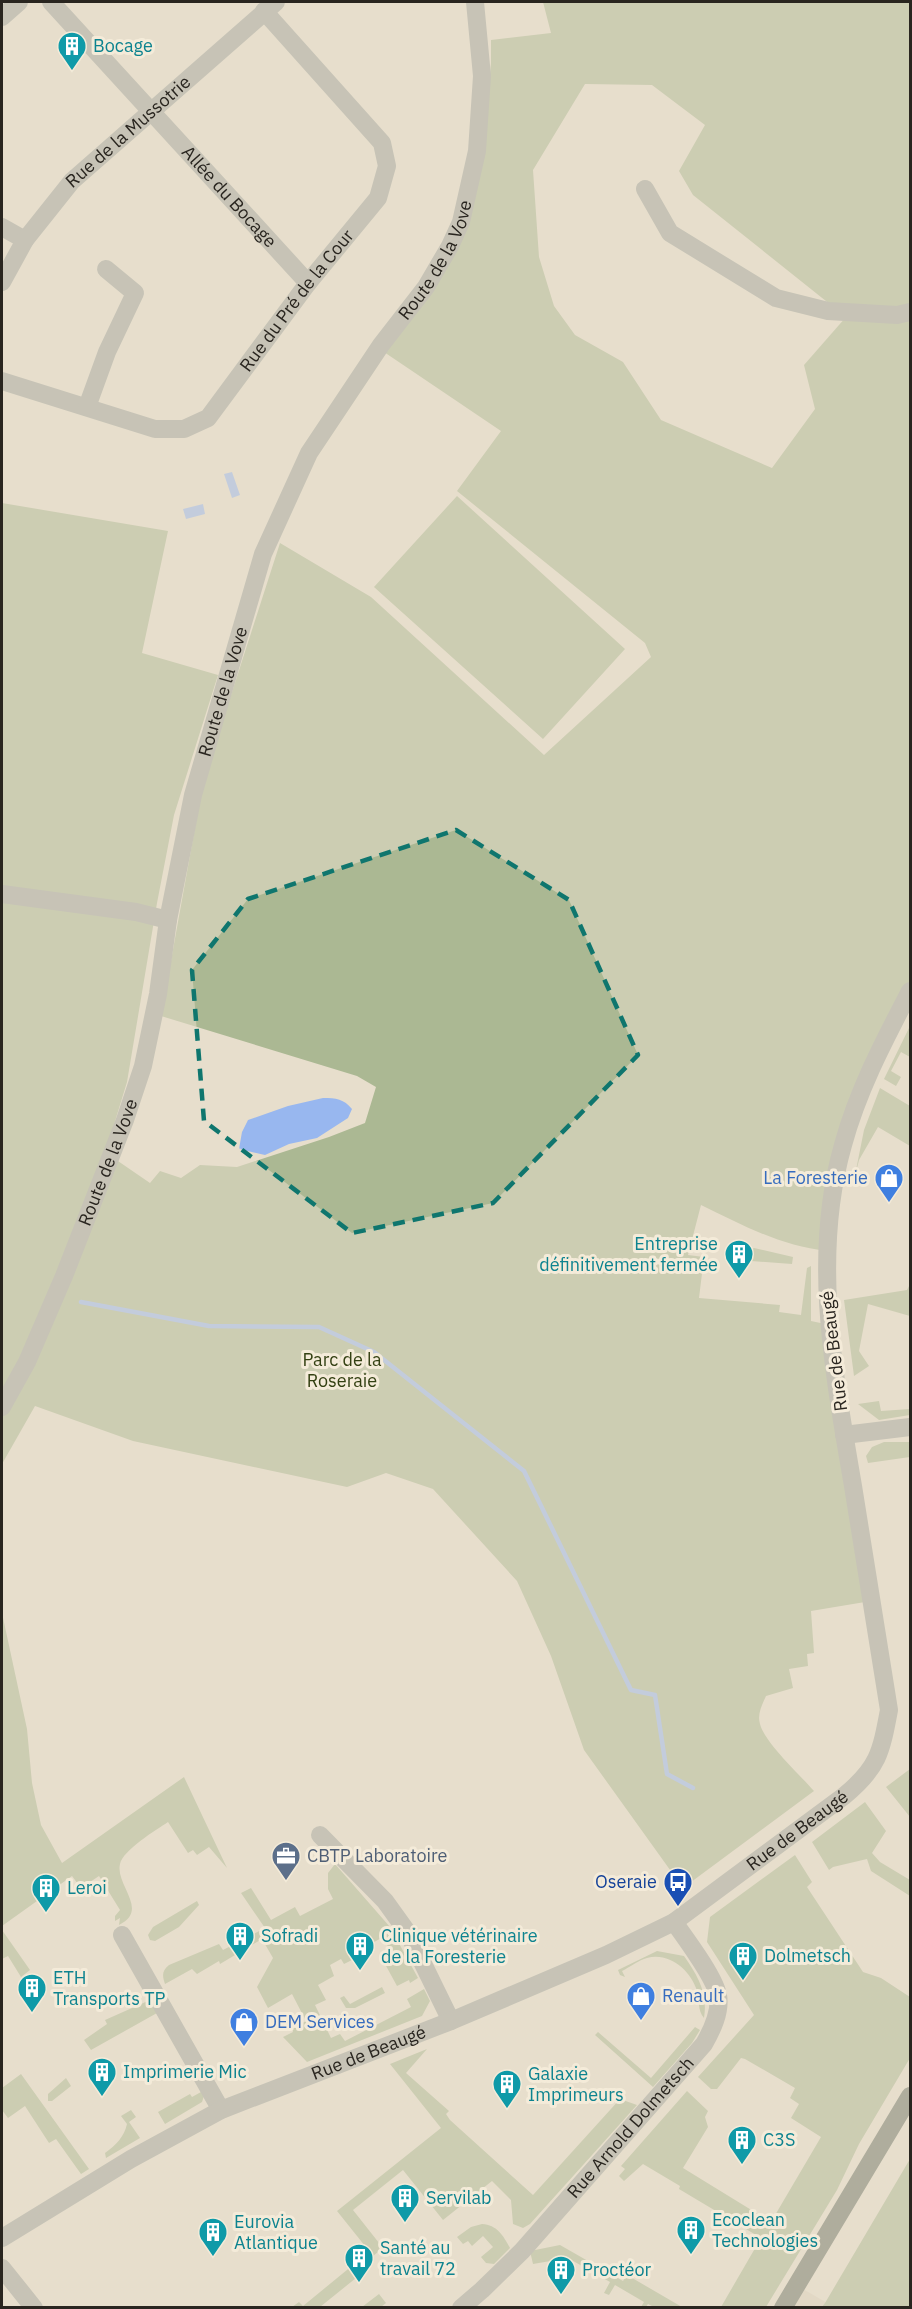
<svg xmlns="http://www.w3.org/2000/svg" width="912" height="2309" font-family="'IBM Plex Sans',sans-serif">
	<rect width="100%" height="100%" fill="#e7decc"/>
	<path fill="#dbd0bc" d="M796,2285l38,22 -51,1z"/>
	<path fill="#abb893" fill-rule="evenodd" d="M543,2h367v989l-51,102 -32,158c-46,-5 -85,-26 -126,-46l-13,50 16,2 -5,41 81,7 -1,7 22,3 6,-47 4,-2v55l19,4 41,276 -60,10 3,42 -7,1 1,12 -19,3 4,19 -27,8c-4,9 -9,18 -6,28 5,19 40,51 54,67l-131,97 -99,-138 -33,-94 -34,-75 -84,-92 -47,-16 -39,14 -214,-46 -98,-35 -33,58v-961l166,28 -26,122 76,22 -44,140 -17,88 -30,179 -44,144 32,-67 35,24 10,-12 21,7 19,-13 37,2 92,-30 36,-14 11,-36 -19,-11 -196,-60 39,-216 23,-80 57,-177 91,54 173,158 107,-98 -6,-14 -188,-152 44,-60 -117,-79 55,-74 45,-137 7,-78v-23l60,-7zM585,84l67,1 53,40 -26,46 14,24 153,122 -42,48 11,44 -43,59 -111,-48 -38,-58 -48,-27 -21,-29 -15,-49 -6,-87z
		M457,496l168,153 -82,90 -169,-152z
		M910,1026v31l-9,-5 -10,19 10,6 -5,9 -12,-7z
		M880,1088l30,18v40l-32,-19 -19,33 -5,20 10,-50z
		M754,1248l39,9 -1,7 -41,-3 -4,-6v-3z
		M910,1284v32l-42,-12 -9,47 10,15 -15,10 -10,-76 63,-10z
		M879,1401l2,10 29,-2v6l-31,5 -21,-16z
		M884,1442h26v15l-42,6 -2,-7 6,-9z
		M2,1613l25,116 5,54 9,42 21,38 122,-86 43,91 -18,-21 -12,8 -4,-5 -5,3 -20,-31c-12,8 -45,28 -48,42 -5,21 30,46 -1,61l1,-7 -5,3v-5l5,-6 -21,-34 -18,12 -9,-12 -70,50z
		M910,1769v48l-24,-30z
		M865,1802l21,29 -14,22 8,9 30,18v16l-39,-25 -4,-12 -34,8 -4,3 -17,-28z
		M795,1855l17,27 -5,5 56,85 18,6 29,19v61l-51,86 -22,46 -71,117h-45l40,-69 -82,-49 1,-3 -37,-22 -19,17 -5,-5 6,-7 -4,-3 66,-75 21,20 -3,6 3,10 -25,41 88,54 50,-85 -30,-19 8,-14 -9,-6 5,-10 -50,-29 -4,-1 -24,31h-6l-13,-12 56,-62 -47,-73 3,-25z
		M335,1864l55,63 28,51 -8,5 -1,-3 -12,6 -12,-22 9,-6 -11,-21 -21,12 2,5 -20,10 -3,-5 -11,6 4,11 -16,9 8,15 -11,5 16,33 9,-4 5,7 66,-34 -4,-8 17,-10 6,12 -8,15 -115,46 -24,-25 10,-5 -1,-3 14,-8 -14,-27 -24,14 -11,-21 16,-29 -11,-19 -42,25 -1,-3 -22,13 -5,-5 -27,15c-3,-9 -3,-13 4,-19l50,-21 4,6 42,-22 -24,-35 10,-5 20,32 24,-13 5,9 33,-17 -5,-10v-16z
		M197,1901l2,4 -20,22 -24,14 -5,-1 -2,-5 5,-8z
		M2,1930l28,40 -9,7 -13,-21 -6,3z
		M657,1951l27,5c14,20 24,37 20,62 -7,-8 -4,-17 -7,-27 -6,-20 -27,-39 -50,-33 -8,2 -17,9 -25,13l3,6 -5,-2 -2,-5z
		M382,1987l3,6 -30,15h-9l-6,-10 4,-2 6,8z
		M150,2000l7,13 -66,37 -7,-10 23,-16 -2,-4z
		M695,2027l5,3 -8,13 -39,44 -58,-52 3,-3 53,46z
		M427,2049l-21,24 43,38 -3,3 4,6 83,75 87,-96 17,6 -107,119 -7,4 -10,-4 -2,-24 -19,-19 -49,39 -40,-50 -50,40 30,38 -10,8 -36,-45 104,-83 -51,-64z
		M21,2074l68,95 -8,5 -25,-35 -7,4 -24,-37 -17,12 -6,-8v-22z
		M66,2078l5,8 -19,15h-4v-7z
		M201,2092l3,4 -2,6 -37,22 -7,-12 32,-18 2,3z
		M131,2110l5,7 -7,5 11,16 -34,20 -1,-5c11,-8 19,-16 22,-29l-6,-8z
		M910,2159v148h-88l3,-4z
		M482,2224c15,1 21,11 28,24l-16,16 -8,-1 -5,-6 12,-10 -10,-11 -11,10 -4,-5 -5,3 -6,-7 14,-10z
		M560,2245l63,36 4,-6 55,32h-28l-6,-3 -2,3h-5l3,-5 -29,-17 -6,10 -5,-2 6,-11 -42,-24 -35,6 -3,-13z
		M353,2265l8,9 -41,33h-28l7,-5 4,4z
		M379,2294l7,9 -5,4h-19z"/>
	<path fill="#98b7ef" d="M232,472l8,23 -8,3 -8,-24z
		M203,504l2,10 -19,5 -3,-10z
		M323,1098c13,0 21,1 29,11l-4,9 -31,20 -28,6 -24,11 -26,-6 3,-17 6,-12 40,-14z"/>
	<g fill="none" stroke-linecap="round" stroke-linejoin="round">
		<path stroke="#98b7ef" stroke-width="4.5" d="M81,1302l128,24 110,1 55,25 150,119 107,219 24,5 12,79 26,14"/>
		<g stroke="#9fa39c" stroke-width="18">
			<path id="s1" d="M51,2l257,281"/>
			<path d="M2,17l17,-15"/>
			<path d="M645,189l25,44 106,65 52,13 69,4 13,-3"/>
			<path d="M2,227l23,13"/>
			<path id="s2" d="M2,282l23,-42 47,-59 204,-179"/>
			<path id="s3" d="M2,381l153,48h29l24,-11 100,-135 70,-85 9,-32 -5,-23 -118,-132"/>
			<path d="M87,407l20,-55 28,-59 -29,-24"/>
			<path d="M2,894l134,18 32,8"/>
			<path id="s4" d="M2,1407l25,-45 37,-86 61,-156 18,-54 15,-72 10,-74 25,-125 70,-241 46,-101 72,-108 45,-58 24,-41 11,-24 16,-71 5,-75 -7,-74"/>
			<path d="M844,1435l66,-8"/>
			<path d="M320,1835l65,66 23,32 43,88"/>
			<path d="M122,1935l99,175"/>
			<path id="s5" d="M2,2238l129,-79 90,-49 230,-89 155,-66 68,-33 170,-126c34,-28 37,-43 45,-86 -12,-74 -24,-149 -36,-224 -19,-112 -42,-229 -10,-341 15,-55 41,-104 67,-154"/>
			<path d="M2,2268l32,40"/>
			<path id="s6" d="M461,2308l21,-18 40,-39 182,-207c8,-14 17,-32 14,-49 -4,-19 -32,-56 -44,-73"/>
		</g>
		<path stroke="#6a7164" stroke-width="18" d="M783,2308l127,-212"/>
	</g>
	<path d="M0 0H912V2309H0ZM456,830l113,70 69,155 -145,148 -141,30 -148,-112 -12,-151 56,-71z" fill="#e7decc" fill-opacity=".55" fill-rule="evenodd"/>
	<path fill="none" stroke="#0f766e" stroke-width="4.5" stroke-dasharray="12 8" stroke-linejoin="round" d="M456,830l113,70 69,155 -145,148 -141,30 -148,-112 -12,-151 56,-71z"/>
	<defs>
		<g id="building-pin" transform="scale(1.5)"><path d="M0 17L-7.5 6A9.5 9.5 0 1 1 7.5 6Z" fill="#0f9aa8" stroke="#f4ebd9"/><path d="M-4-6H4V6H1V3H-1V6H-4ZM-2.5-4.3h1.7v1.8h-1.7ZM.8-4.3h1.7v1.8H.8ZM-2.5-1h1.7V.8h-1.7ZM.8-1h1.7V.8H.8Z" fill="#fff"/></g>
		<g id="shop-pin" transform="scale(1.5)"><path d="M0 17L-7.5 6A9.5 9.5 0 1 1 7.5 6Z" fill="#3f7fe0" stroke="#f4ebd9"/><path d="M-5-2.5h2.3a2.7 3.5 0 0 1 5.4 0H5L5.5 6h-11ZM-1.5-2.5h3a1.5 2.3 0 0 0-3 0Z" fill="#fff"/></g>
		<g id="office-pin" transform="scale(1.5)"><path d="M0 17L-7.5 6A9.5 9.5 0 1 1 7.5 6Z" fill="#5c6f8a" stroke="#f4ebd9"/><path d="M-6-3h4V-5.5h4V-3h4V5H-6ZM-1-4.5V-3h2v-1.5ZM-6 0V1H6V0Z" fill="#fff"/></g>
		<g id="bus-pin" transform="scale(1.5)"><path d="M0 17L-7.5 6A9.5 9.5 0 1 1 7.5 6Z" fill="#1a4fb4" stroke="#f4ebd9"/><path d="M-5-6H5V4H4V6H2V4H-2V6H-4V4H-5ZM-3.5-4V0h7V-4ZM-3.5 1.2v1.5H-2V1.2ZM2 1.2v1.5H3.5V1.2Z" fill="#fff"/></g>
	</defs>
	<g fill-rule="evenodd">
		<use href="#building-pin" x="72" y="46"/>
		<use href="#shop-pin" x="889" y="1178"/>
		<use href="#building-pin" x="739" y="1254"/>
		<use href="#office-pin" x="286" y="1856"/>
		<use href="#bus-pin" x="678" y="1882"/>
		<use href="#building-pin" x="46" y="1888"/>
		<use href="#building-pin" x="240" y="1936"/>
		<use href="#building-pin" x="360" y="1946"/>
		<use href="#building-pin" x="743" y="1956"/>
		<use href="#building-pin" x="32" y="1988"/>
		<use href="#shop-pin" x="641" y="1996"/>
		<use href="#shop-pin" x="244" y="2022"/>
		<use href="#building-pin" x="102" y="2072"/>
		<use href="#building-pin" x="507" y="2084"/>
		<use href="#building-pin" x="742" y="2140"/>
		<use href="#building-pin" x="405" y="2198"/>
		<use href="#building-pin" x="691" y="2230"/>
		<use href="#building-pin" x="213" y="2232"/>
		<use href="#building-pin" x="359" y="2258"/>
		<use href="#building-pin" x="561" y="2270"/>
	</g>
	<g text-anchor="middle" stroke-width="6" stroke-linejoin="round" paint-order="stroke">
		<g font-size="18" fill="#0d838f" stroke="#f4ebd9" text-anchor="start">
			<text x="93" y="52">Bocage</text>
			<text x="718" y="1250" text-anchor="end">Entreprise<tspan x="718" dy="21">définitivement fermée</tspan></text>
			<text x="67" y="1894">Leroi</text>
			<text x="261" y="1942">Sofradi</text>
			<text x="381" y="1942">Clinique vétérinaire<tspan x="381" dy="21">de la Foresterie</tspan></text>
			<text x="764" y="1962">Dolmetsch</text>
			<text x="53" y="1984">ETH<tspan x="53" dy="21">Transports TP</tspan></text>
			<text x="123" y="2078">Imprimerie Mic</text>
			<text x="528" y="2080">Galaxie<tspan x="528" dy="21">Imprimeurs</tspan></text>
			<text x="763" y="2146">C3S</text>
			<text x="426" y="2204">Servilab</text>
			<text x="712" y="2226">Ecoclean<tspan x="712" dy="21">Technologies</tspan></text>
			<text x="234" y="2228">Eurovia<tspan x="234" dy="21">Atlantique</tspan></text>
			<text x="380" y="2254">Santé au<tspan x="380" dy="21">travail 72</tspan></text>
			<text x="582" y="2276">Proctéor</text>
		</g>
		<g font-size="18" fill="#29251f" stroke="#f4ebd9">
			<text dy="6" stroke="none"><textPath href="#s2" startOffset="198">Rue de la Mussotrie</textPath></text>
			<text dy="6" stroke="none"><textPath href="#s1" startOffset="264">Allée du Bocage</textPath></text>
			<text dy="6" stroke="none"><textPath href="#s4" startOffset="1239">Route de la Vove</textPath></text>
			<text dy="6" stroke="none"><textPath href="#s3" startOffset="363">Rue du Pré de la Cour</textPath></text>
			<text dy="6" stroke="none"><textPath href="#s4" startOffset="753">Route de la Vove</textPath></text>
			<text dy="6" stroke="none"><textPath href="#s4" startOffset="267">Route de la Vove</textPath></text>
			<text transform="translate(834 1351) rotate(-97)" y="6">Rue de Beaugé</text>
			<text dy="6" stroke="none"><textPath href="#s5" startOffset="898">Rue de Beaugé</textPath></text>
			<text dy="6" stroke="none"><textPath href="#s5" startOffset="412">Rue de Beaugé</textPath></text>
			<text dy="6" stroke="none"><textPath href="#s6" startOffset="248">Rue Arnold Dolmetsch</textPath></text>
		</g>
		<g font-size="18" fill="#366cbe" stroke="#f4ebd9" text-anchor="start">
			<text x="868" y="1184" text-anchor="end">La Foresterie</text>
			<text x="662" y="2002">Renault</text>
			<text x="265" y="2028">DEM Services</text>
		</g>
		<g font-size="18" fill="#334012" stroke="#f4ebd9">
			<text x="342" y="1366">Parc de la<tspan x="342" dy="21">Roseraie</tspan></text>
		</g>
		<g font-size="18" fill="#4e5e75" stroke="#f4ebd9" text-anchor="start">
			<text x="307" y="1862">CBTP Laboratoire</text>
		</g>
		<g font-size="18" fill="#164399" stroke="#f4ebd9" text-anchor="end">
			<text x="657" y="1888">Oseraie</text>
		</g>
	</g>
	<rect width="912" height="2309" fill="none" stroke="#29251f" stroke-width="6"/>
</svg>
